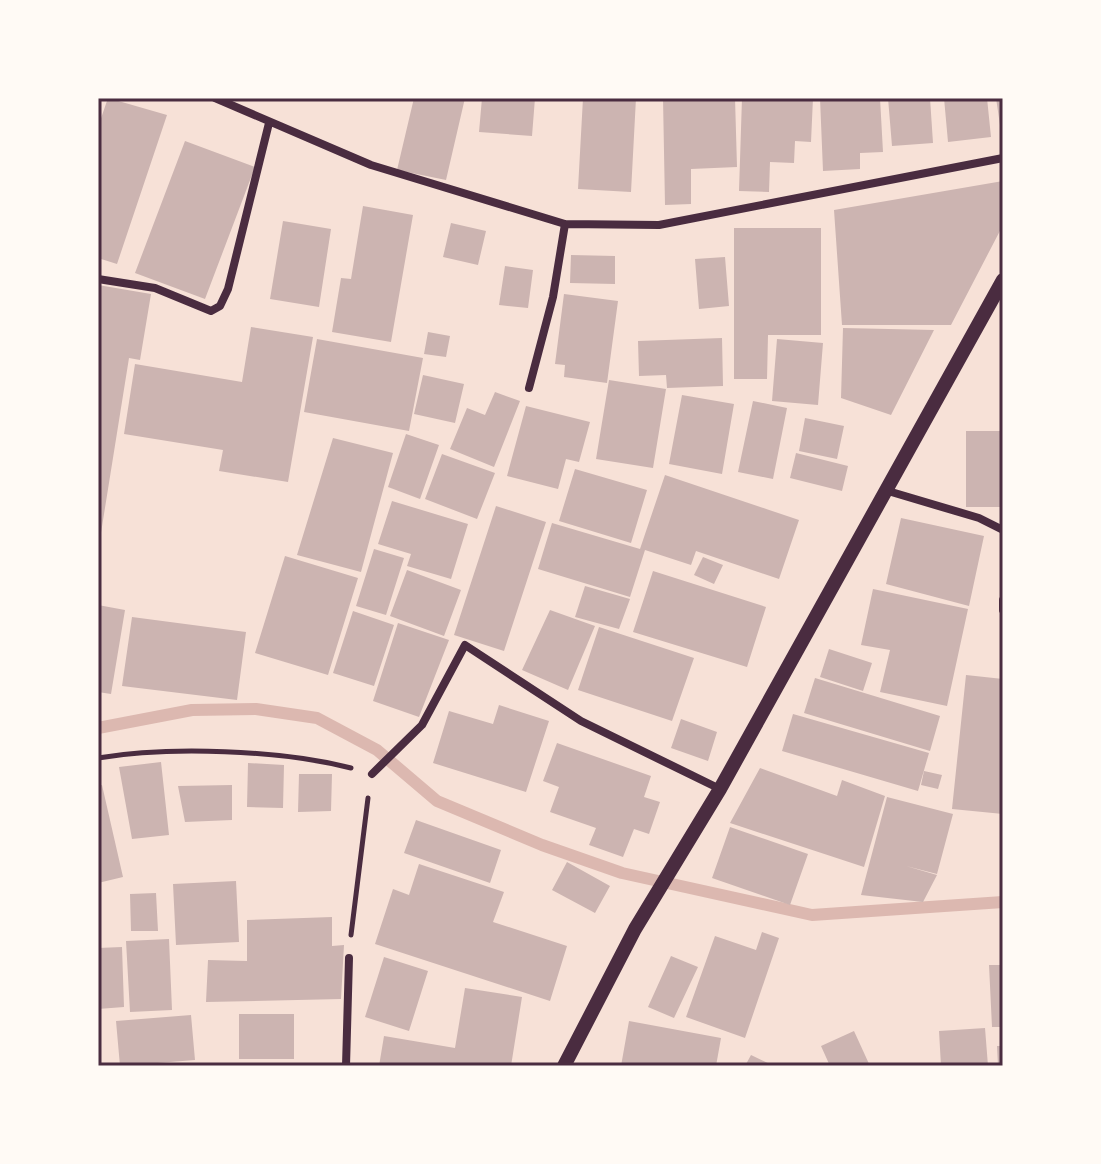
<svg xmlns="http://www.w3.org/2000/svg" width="1101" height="1164" font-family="'Archivo Narrow',sans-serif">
	<rect width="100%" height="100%" fill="#f7e1d7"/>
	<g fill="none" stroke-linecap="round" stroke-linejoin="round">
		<path stroke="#dcb8b0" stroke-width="12" d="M98,728l94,-18 64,-1 61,9 60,32 60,51 105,44 80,28 190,42 191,-13"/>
	</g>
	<path fill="#ccb4b1" d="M108,98l59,17 -50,149 -19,-6v-131z
		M414,98h51l-19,82 -49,-10z
		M482,98h53l-3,38 -53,-4z
		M583,98h53l-5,94 -53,-3z
		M663,98h72l2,69 -46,2v35l-26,1z
		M742,98h71l-2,44 -16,-1 -1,22 -24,-1 -1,30 -30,-1z
		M820,98h60l3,54 -23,1v16l-37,2z
		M888,98h42l3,45 -41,3z
		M944,98h43l4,39 -43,5z
		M996,98h7v26l-3,1z
		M185,141l70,26 -50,132 -70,-26z
		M1003,181v44l-52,100h-109l-8,-115z
		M363,206l50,9 -22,127 -59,-10 9,-54 10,1z
		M283,221l48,8 -12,78 -49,-8z
		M451,223l35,8 -8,34 -35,-8z
		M734,228h87v107h-53l-1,44h-33z
		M571,255l44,1v28l-45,-1z
		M725,257l4,49 -30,3 -4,-50z
		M505,266l28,4 -5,38 -29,-3z
		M98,285l53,9 -11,66 -11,-2 -29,181z
		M564,294l54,7 -11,82 -43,-6 1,-12 -10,-1z
		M251,327l62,10 -25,145 -69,-11 4,-21 -99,-16 11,-70 107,18z
		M843,328l91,2 -43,85 -50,-17z
		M428,332l22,4 -4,21 -22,-3z
		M722,338l1,48 -56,2 -1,-13 -27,1 -1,-35z
		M317,339l106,19 -14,73 -105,-19z
		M777,339l46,4 -5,62 -46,-4z
		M423,375l41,9 -9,39 -41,-9z
		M609,380l57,9 -13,79 -57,-9z
		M495,392l25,9 -26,66 -44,-18 17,-41 18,7z
		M682,395l52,9 -12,70 -53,-10z
		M753,401l34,7 -14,71 -35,-7z
		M526,406l64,16 -11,40 -13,-3 -8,30 -51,-13z
		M805,418l39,8 -7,33 -38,-8z
		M966,431h37v76h-37z
		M406,434l33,11 -19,54 -32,-12z
		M333,438l60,15 -32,119 -64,-17z
		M796,453l52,13 -6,25 -52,-13z
		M442,454l53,19 -18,46 -52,-20z
		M575,469l72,21 -16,53 -72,-22z
		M665,475l134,45 -20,59 -83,-28 -5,14 -46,-15 -15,47 -92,-28 14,-46 88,26z
		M392,501l76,23 -17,55 -44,-13 4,-12 -33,-10z
		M496,506l50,16 -42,129 -50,-16z
		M901,518l83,18 -15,70 -83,-22z
		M374,549l30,9 -18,57 -30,-9z
		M285,556l73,22 -30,97 -73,-22z
		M703,557l20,8 -9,19 -20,-9z
		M407,570l54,20 -17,46 -54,-20z
		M653,571l113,36 -19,60 -114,-35z
		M585,586l45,13 -11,30 -44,-12z
		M873,589l95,20 -21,97 -67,-14 10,-42 -29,-5z
		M98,605l27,5 -14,84 -13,-2z
		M550,610l45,16 -27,64 -46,-20z
		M353,611l41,14 -20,61 -41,-13z
		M132,617l114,15 -9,68 -115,-14z
		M398,623l51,17 -30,77 -46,-16z
		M599,627l95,31 -22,63 -94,-31z
		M829,649l43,14 -9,28 -43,-14z
		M966,675l37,4v135l-51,-5z
		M815,678l125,38 -10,35 -126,-38z
		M499,705l50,16 -23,71 -93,-29 16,-52 44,13z
		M793,714l136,39 -11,38 -136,-40z
		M681,719l36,13 -9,29 -37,-13z
		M557,743l94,33 -7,21 16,5 -11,32 -15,-5 -11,28 -34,-12 7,-17 -46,-16 9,-25 -16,-6z
		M161,762l8,73 -37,4 -13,-72z
		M248,763l36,2 -1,43 -36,-1z
		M760,768l77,28 5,-16 43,16 -21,71 -134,-44z
		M924,771l18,4 -4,14 -17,-4z
		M299,774h33l-1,37 -33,1z
		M102,785l21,92 -25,6v-97z
		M232,785v35l-47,2 -7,-36z
		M887,797l66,17 -16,60 -31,-8 31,9 -14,27 -62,-7z
		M416,820l85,30 -11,33 -86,-30z
		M730,827l78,27 -18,51 -78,-27z
		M567,862l43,24 -15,27 -43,-23z
		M419,864l85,28 -11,30 74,24 -17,55 -175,-57 18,-55 16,6z
		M236,881l3,61 -63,3 -3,-61z
		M156,893l2,38h-27l-1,-37z
		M332,917v29l12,-1 -3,54 -135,3 2,-42 39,1v-41z
		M762,932l17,6 -34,100 -59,-21 29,-81 41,14z
		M169,939l3,71 -42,2 -4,-71z
		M122,947l2,60 -26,2v-61z
		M671,956l27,11 -24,51 -26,-11z
		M384,957l44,14 -19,60 -44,-14z
		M989,965h14v62h-11z
		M465,988l57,9 -11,69h-132l5,-30 71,12z
		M239,1014h55v45h-55z
		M191,1015l4,45 -75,6 -4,-45z
		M629,1021l92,17 -5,28h-95z
		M985,1028l3,38h-47l-2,-35z
		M854,1031l16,35h-40l-9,-20z
		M997,1046h6v20h-5z
		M751,1055l23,11h-29z"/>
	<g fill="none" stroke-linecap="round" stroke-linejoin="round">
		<path stroke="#4a2c40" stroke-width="5" d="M98,758c72,-12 182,-8 253,10
			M351,935l17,-137"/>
		<path stroke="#4a2c40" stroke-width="8" d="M215,98l156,67 194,59 94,1 344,-67
			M98,279l57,9 56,23 9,-5 8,-17 41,-166
			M529,388l24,-91 12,-73
			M888,491l91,27 24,12
			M1003,600v10
			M372,774l50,-49 43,-80 116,76 139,68
			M346,1066l3,-108"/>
		<path stroke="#4a2c40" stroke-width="14" d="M564,1066l71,-137 85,-140 283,-509"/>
	</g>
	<rect width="1101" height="1164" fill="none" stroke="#fffaf5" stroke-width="200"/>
	<rect x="100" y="100" width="901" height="964" fill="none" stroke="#4a2c40" stroke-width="3"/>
</svg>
